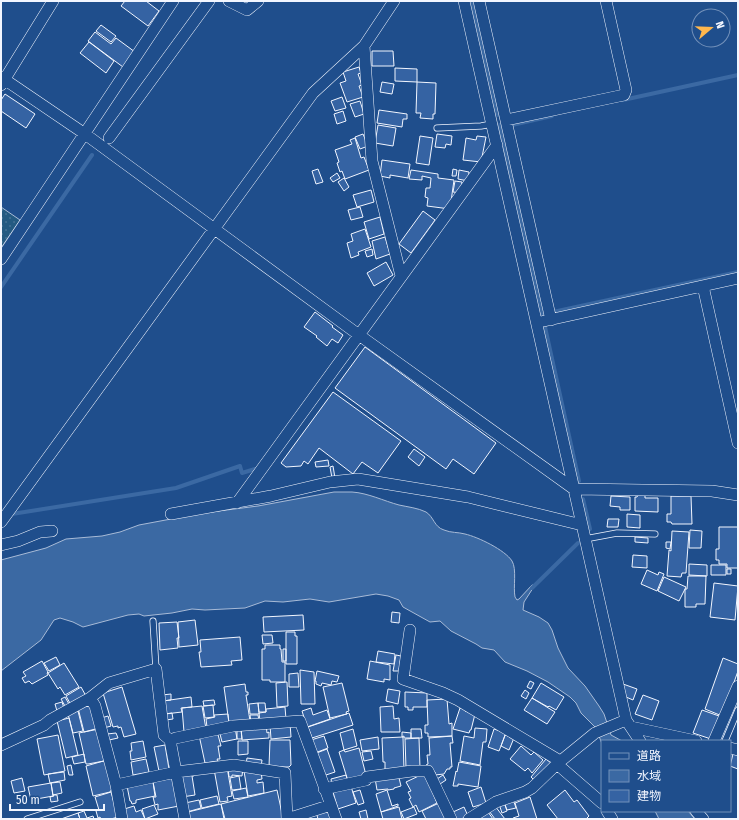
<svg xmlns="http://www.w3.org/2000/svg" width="739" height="820" font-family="'Fira Sans Condensed','Noto Sans JP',sans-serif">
	<defs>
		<pattern id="grass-dots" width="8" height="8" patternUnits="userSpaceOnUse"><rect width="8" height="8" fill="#245a82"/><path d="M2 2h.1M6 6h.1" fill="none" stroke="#447295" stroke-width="1.8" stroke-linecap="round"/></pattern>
	</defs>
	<rect width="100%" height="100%" fill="#1f4e8c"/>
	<path fill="url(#grass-dots)" stroke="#a8bbd7" d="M1,207l19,13 -19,28z"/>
	<path fill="#3b69a3" stroke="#a8bbd7" d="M334,492c6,0 12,0 18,0 16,1 32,9 47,13 9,2 19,3 27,7 8,5 8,15 18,18 7,3 14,2 21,4 13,3 40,16 47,27 5,8 1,26 3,36l2,3 2,-1 13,-14h3l-11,17 -1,8 16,7 9,6 4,7 6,18 10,20 17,18 14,20 5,8 7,21 11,6h-20v3l-6,-16 -15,-15 -5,-10 -6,-6 -22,-15 -21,-11 -22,-9 -11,-12 -12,-2 -6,-4 -25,-13 -11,-10 -10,1 -27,-15 -4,-7 -11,-4 -12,-2 -47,8 -19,-3 -27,3 -18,-1 -20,7 -40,2 -13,-1 -20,4 -28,3 -5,-2 -11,1 -45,12 -10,-5 -13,-4 -6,2 -13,20 -40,31v-111l45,-12 20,-9 36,-3 18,-4 19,-7 64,-12 55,-7z
		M655,811h33l7,8h-36z"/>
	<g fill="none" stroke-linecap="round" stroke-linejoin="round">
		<path stroke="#3b69a3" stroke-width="4" d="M242,1l5,3 2,-1
			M472,1l26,114
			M623,100l115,-25
			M500,125l42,190 4,-1
			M512,125l40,-9
			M1,287l91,-132
			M553,312l185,-40
			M545,327l34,154
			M583,499l7,30
			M12,514l164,-26 64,-22 2,7 13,-4
			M532,588l46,-45
			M723,738l15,-37"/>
	</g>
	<path fill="#3563a3" stroke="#f2f6ff" d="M125,1h21l13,10 -11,15 -27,-20z
		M101,25l15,11 -5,6 -15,-11z
		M95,32l16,12 5,-6 19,14 -12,15 -35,-26z
		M89,42l25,19 -8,12 -26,-20z
		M372,51h21l1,15h-22z
		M359,67l2,6 -3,1 4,11 -3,1 4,11 -16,5 -7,-19 6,-2 -3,-9z
		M395,68l22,1v13l-22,-1z
		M382,82l12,2 -2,10 -12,-2z
		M417,82l19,1 -1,31h-2v5l-13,-1 1,-5h-5z
		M5,94l30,20 -9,14 -25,-17v-11z
		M342,97l4,11 -11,3 -4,-10z
		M360,101l4,13 -9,3 -5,-13z
		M379,110l28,4v5h-4l-1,8 -25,-4z
		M343,111l3,10 -9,3 -3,-10z
		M378,125l18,3 -3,18 -18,-3z
		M363,134l5,12 -8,3 -5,-12z
		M437,134l15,2 -1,9 -5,-1 -1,4 -10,-1z
		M420,136l13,2 -4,27 -13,-2z
		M477,136l9,1 -5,25 -18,-2 3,-22 10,2z
		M355,138l6,20 3,-1 5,13 -24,9 -3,-8 -2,1 -3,-9 2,-1 -4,-12 17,-6 -2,-4z
		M382,160l28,4 -2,14 -18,-3v3l-10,-2z
		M318,169l5,13 -7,2 -4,-13z
		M453,169l4,1 -1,6h-4z
		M411,170l27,4v4l16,2 -4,29 -23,-3 1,-8 -3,-1 1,-9h4l1,-10 -9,-2v4l-13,-1z
		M459,170l10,2 -1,9 -10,-2z
		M337,173l3,5 -7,4 -3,-4z
		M344,178l5,9 -5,4 -6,-9z
		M455,181l7,1 -1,11 -8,-1z
		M371,190l3,12 -17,5 -4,-12z
		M360,207l3,10 -12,3 -3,-10z
		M423,211l12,9 -24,33 -12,-9z
		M380,217l4,17 -15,5 -5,-17z
		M365,229l6,18 -13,5 1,3 -8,3 -4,-15 6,-2 -2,-7z
		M385,237l5,17 -14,5 -4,-18z
		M372,249l1,6 -6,2 -2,-6z
		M386,262l7,13 -19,11 -7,-13z
		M315,312l18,14 -1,1 11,8 -5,8 -6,-4 -5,7 -11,-9 1,-1 -13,-9z
		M365,347l131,96 -22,31 -21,-15 -7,10 -111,-81z
		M333,392l68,49 -23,32 -16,-11 -9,12 -34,-26 -11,16 -4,-3 -3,5 -15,1 -5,-4z
		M414,449l11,8 -6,9 -11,-9z
		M328,460l1,6 -13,1 -1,-5z
		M333,466l2,12h-3l-2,-11z
		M638,495h7v3h13v14l-23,-1v-14h2z
		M611,496l19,1v13h-10v-3l-10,-1z
		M671,496h20l1,28h-20l-1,-2h-4v-8h4z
		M627,514l13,1v13l-13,-1z
		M608,519h11l-1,8h-11z
		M719,527h19v41h-11v-4h-8v-4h-3v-11h3z
		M690,530l12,1 -1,17h-12z
		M672,531l17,1 -3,41h-4l-1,4 -14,-1 2,-26 2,1z
		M635,537l13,1v5l-13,-1z
		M666,542h5l-1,7 -4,-1z
		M633,555l14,1v12l-15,-1z
		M689,564l18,1v11l-18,-1z
		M711,565h15v10h-15z
		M727,569h4v5h-4z
		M647,570l11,5 1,-3 5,2 -7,17 -16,-7z
		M688,576h18l-1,28h-9v3h-11v-18h2z
		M664,577l22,10 -7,14 -21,-10z
		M714,583l24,3 -3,34 -25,-3z
		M392,612l8,1 -1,10 -8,-1z
		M303,615l1,15 -40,2 -1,-15z
		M195,620l3,25 -19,2 -1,-25z
		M177,622l2,16h-2l1,10 -18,2 -1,-27z
		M286,632h9v4h2v28h-11z
		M262,635h10l1,8 -10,1z
		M240,637l2,23 -11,1 1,4 -31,2 -2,-15h2l-1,-12z
		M265,645h15v4h1l1,13h3v20h-15v-2h-8v-31h3z
		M283,649h3v12h-3z
		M378,651l17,3 -1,10 -18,-2z
		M396,655l5,1 -2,15h-6z
		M56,657l4,8 -11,6 -5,-8z
		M723,658l15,6v7l-16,45 -17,-7z
		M42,661l6,11 -1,1 1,2 -16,9 -3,-3 -4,2 -3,-5 4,-2 -3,-4z
		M370,661l20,4v15l-6,-1v3l-17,-3z
		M64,663l15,24 -14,8 -5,-8 -2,2 -10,-16z
		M300,670l14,2 1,32h-14z
		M317,671l22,5 -2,6 -5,-1 -1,4 -9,-2 -1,3 -5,-2v-3h-1z
		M298,673l1,14h-10v-13z
		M530,681l4,2 -3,6 -4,-2z
		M287,682l1,24 -11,1 -1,-24z
		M342,683l7,28 -3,1 1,2 -17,4 -7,-31z
		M541,683l23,14 -8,13 -7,-4 -1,1 -16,-9z
		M245,684l1,8h2v3h-2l4,26 -21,2 -5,-36z
		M623,684l14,5 -4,11 -7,-3z
		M81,687l5,9 -15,9 -5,-9z
		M122,687l14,47 -12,3 -3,-10 -3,1v-2l-5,1 -10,-34z
		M388,689l12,2 -2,13 -12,-3z
		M525,690l4,3 -3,6 -5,-3z
		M405,692l22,1v14h-14v3h-5v-3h-3z
		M171,694v6l-8,1 -1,-6z
		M643,695l16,6 -7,19 -17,-6z
		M65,697l4,7 -4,2 -4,-7z
		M191,697l1,10 -11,1 1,4 -17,2 -2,-13z
		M532,698l23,14 -8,12 -23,-14z
		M447,699l2,25 3,-1v13l-24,1v-4h-3v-8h3l-1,-25z
		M214,700l1,5 -11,1 -1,-5z
		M62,702l2,6 -7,3 -2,-7z
		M258,703l1,11h-9l-1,-10z
		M258,703h7l1,9h-7z
		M91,705l8,23 -15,4 -6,-24z
		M213,705l1,12 -9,1 -2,-12z
		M202,706l4,23 -22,3 -2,-24z
		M393,706l1,13 5,-1 1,14h-19l-1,-25z
		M285,707l1,12 -26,2 -1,-8 7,-1v-3z
		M311,708l2,7 14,-5 3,9 -23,8 -5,-16z
		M460,708l6,1 -1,2 10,3 -4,16h-1l-1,3 -16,-4z
		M702,710l17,6 -8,23 -18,-6z
		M78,711l5,20 -10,2 -5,-19z
		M172,713l1,6 -7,1 -1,-6z
		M349,713l4,12 -41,13 -4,-11z
		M228,714l1,10 -22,3 -1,-8 9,-2 -1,-2z
		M250,715h8l1,6 -8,1z
		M108,716l3,10 -7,2 -3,-10z
		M69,718l9,37 -12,3 -9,-37z
		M290,723l1,14 -20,2 -1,-14z
		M266,724l1,9 2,-1v6l-27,2 -1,-14z
		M235,727l2,12 -15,3 -3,-12z
		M475,728l12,1 -1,13h-3l-3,23 -20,-4 4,-25 10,2z
		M99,729l5,32 -16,3h-2l-7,-31z
		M353,729l4,17 -13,4 -4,-17z
		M411,729h10l1,9h-11z
		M494,729l12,4 -7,18 -11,-4z
		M237,730h4l1,9h-5z
		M217,731l4,15h-3l2,13h-3l1,2 -13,2 -6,-28z
		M402,732l9,1v5h-7v-2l-2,1z
		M116,733l2,5 -9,2 -2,-6z
		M58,735l7,36 -21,4 -7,-36z
		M505,735l9,3 -5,12 -8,-4z
		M324,736l4,12 -13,5 -4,-13z
		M452,736l1,7h-3l2,24h-2v2h-3l-3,5 -9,1v-3h-4l-5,-3v-4l2,-1 -1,-9h3l-1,-17z
		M378,737l1,12 -17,2 -2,-11z
		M403,737l1,33h-19v-8h-2l-1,-24z
		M419,738l1,30h-14l-1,-29z
		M270,740h20l1,25 -2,2h-20z
		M143,741l3,16 -15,3 -1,-9h2l-1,-8z
		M238,741h10v13l-10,1z
		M165,745l4,24 -10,2 -5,-24z
		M521,746l10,9 3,-3 9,8 -11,13 -4,-5 -3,3 -15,-12z
		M359,748l7,27 -18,6 -9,-29 5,-2 1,2z
		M327,749l8,23 -12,4 -9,-22z
		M371,751l2,8 -9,2 -2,-9z
		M84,754l1,8 -11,2 -2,-7z
		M733,754l5,1v14l-8,-3z
		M247,758l15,2 -1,7 -15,-2z
		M146,759l3,13 -16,3 -2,-13z
		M546,759l5,4 -16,18 -4,-4z
		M107,760l6,27 -3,5 -17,4 -7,-30z
		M459,762l22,4 -3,21 -20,-3v2h-5l3,-15 1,1z
		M71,765l2,10h-4l-2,-9z
		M227,767l5,29 -5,1 1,4 -8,1 -6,-33z
		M228,768h15l-1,8 -10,-1v2h-3z
		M244,771h17l1,8 -5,1v3l6,-1 1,11 -16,3z
		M64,772l1,8 -15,3 -2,-9z
		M194,772v4h-2l3,19 -13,2 -4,-22z
		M425,773l12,30 -18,9 -3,-7 -3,2 -4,-8 2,-1 -3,-6 3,-1 -5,-9z
		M398,774l3,12 -7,2v1l-6,1v-1l-11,1 -2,-12z
		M346,775l2,7 -16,3 -1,-6z
		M443,775l3,5 -6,4 -3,-5z
		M239,776l2,13 -9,1 -2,-12z
		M22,778l3,13 -11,2 -3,-12z
		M173,778l6,28 -21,4v-6l-3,1 -2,-8h3l-3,-15z
		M60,782l2,11 -9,2 -2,-12z
		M153,782l2,14 -19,4v3l-4,1 -1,-3h-1l-3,-15z
		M51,783l2,13 -22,4 -3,-13z
		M351,786l5,17 -18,6 -5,-17z
		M481,787l5,16 -13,4 -5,-15z
		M246,788l2,9 -14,2 -2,-8z
		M277,790l6,28 -5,1h-53l-4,-15z
		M360,790l4,13 -6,2 -5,-13z
		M387,790l5,16 6,-2v2l-17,6 -5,-18z
		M565,790l9,12 3,-2 12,16 -2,2 1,1h-30l-11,-14z
		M111,792l7,25 -7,2h-10l-1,-2 -2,1 -2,-7 3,-1 -4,-13z
		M53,795h4l1,6 -7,1 -1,-5 4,-1z
		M217,796l2,8 -17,4 -2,-8z
		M530,797l7,22h-23l-1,-1 6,-2 -4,-13z
		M513,799l3,9 -9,2 -3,-8z
		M199,800l2,8 -14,4 -2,-9z
		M504,802l3,9 -5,2 -3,-9z
		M439,803l10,16h-23l-4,-8z
		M221,804l3,15h-35l-1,-7z
		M154,805l4,9 -13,5 -3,-10z
		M134,806l2,6 5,-2 4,9h-21l-3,-9z
		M495,806l10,13h-10l-6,-8z
		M399,807l3,12h-19l-2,-7z
		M414,807l3,7 -13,5 -3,-7z
		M464,807l4,9 -7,3h-6l-2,-7z
		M330,809l2,10h-14l-2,-7z
		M366,810l2,9h-7l-2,-7z
		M84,811l3,7 6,-2 1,3h-14l-2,-6z
		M488,812l5,7h-15z
		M78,813l2,6h-19z"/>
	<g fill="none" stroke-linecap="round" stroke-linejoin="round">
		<g stroke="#f2f6ff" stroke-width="7">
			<path id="lane" d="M437,128l44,-2 11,-2
				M585,539l32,-6 38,1
				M153,621l3,48
				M725,741l13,-31
				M27,819l53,-17"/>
		</g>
		<g stroke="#f2f6ff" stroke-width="12">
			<path id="street" d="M229,1l18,9 11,-9
				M464,1l162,719 14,21
				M479,1l72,319
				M364,46l8,115 29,115
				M1,77l84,57 274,201 215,154 138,2 26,4
				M1,85l52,-84
				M506,120l118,-25 2,-5 -20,-89
				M109,138l100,-137
				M1,259l172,-258
				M703,286l35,157
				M544,321l194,-43
				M237,503l260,-358
				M171,514l100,-18 59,-14 28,-3 110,18 114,28
				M1,522l312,-429 51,-47 30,-45
				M1,545l17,-4 22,-9 12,-1
				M410,630l-7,49 40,14 15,7 102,61
				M90,698l5,8 21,79 60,-13 58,-7 51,8 2,46
				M631,727l65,14
				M170,740l6,-2 57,-12 67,-5 31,84
				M714,741l24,-55
				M1,745l43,-20 6,-5 40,-22 19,-15 47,-14 8,66 6,5 15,79
				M730,748l8,2
				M557,764l45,39
				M116,785l6,34
				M324,789l42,-9 1,-3 45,-6h16l23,48
				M607,811l5,8
				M696,811l7,8
				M287,819l44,-14 5,14
				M469,819l27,-17 29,-10 7,-4 25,-24 38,-31 31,-13"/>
		</g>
		<use href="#lane" stroke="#1f4e8c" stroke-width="5.5"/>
		<use href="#street" stroke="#1f4e8c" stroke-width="11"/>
	</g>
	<rect width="739" height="820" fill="none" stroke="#f2f6ff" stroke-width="4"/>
	<rect x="601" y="740" width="130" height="72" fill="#1f4e8c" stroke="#7391ba"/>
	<rect x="609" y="753" width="20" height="6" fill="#1f4e8c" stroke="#7391ba"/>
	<text x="637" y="760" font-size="12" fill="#f2f6ff">道路</text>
	<rect x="609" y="770" width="20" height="12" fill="#3b69a3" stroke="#7391ba"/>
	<text x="637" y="780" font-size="12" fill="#f2f6ff">水域</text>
	<rect x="609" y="790" width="20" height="12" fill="#3563a3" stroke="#7391ba"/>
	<text x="637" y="800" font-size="12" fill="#f2f6ff">建物</text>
	<g transform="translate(711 28) rotate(71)"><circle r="19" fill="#1f4e8c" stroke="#7391ba"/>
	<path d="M0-3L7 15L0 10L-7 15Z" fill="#ffb74d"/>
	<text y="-6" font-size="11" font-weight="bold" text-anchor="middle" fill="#f2f6ff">N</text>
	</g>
	<path d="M10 804v6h94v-6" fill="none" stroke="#f2f6ff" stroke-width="2"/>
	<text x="16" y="804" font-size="12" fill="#f2f6ff" stroke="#1f4e8c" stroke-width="3" paint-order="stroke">50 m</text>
</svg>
